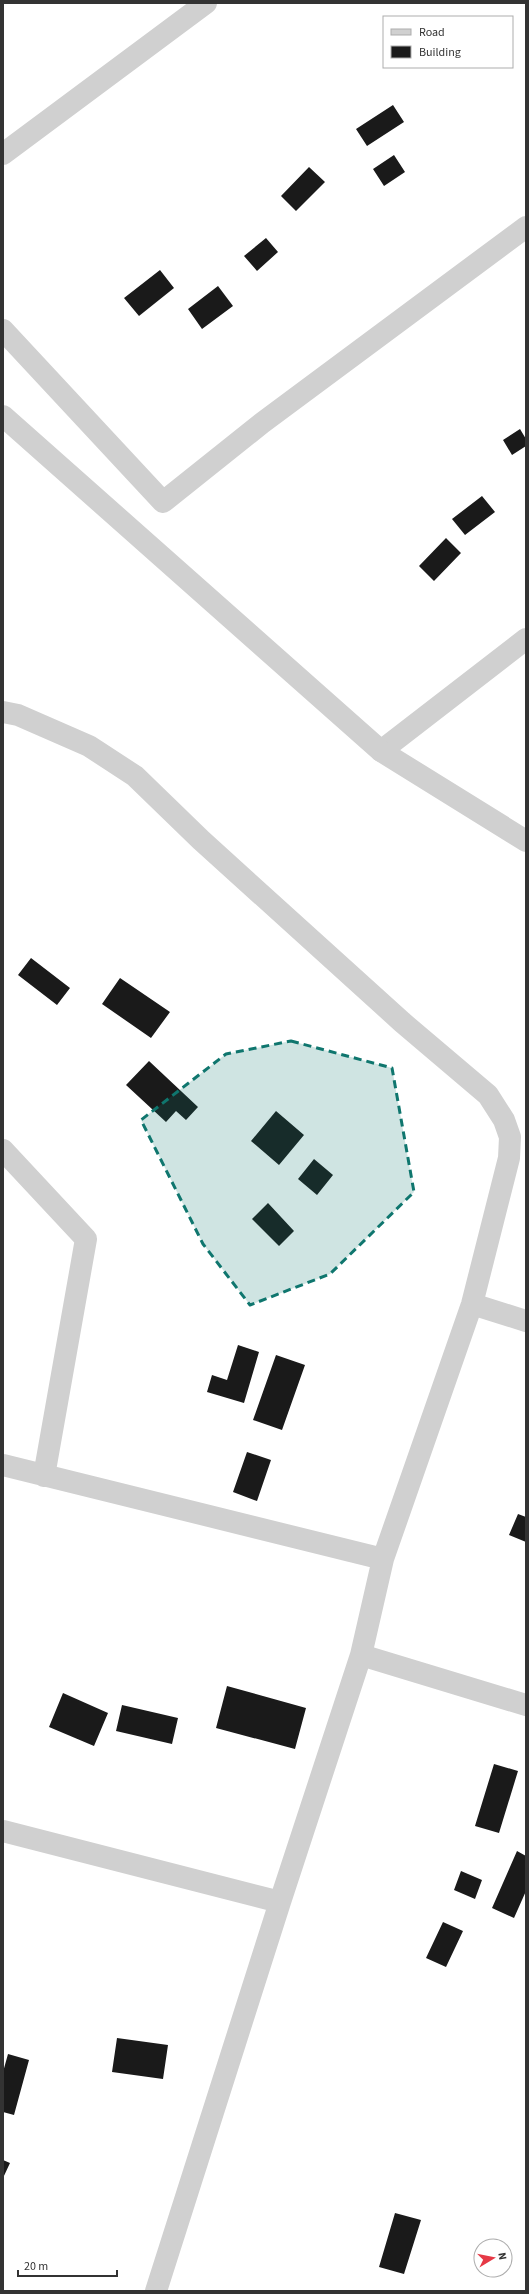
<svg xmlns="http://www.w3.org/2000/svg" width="529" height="2294" font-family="'Source Sans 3',sans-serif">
	<rect width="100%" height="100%" fill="#fff"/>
	<path fill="#1a1a1a" d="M393,105l11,17 -37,24 -11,-17z
		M394,155l11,17 -21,14 -11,-17z
		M309,167l16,15 -29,29 -15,-15z
		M266,238l12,14 -21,19 -13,-15z
		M160,270l14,18 -35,28 -15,-18z
		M218,286l15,20 -31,23 -14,-20z
		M520,429l6,10v7l-14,9 -9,-15z
		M482,496l13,16 -30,23 -13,-16z
		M446,538l15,15 -27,28 -15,-15z
		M31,958l39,30 -13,17 -39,-30z
		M120,978l50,34 -19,26 -49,-34z
		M149,1061l49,46 -12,13 -10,-9 -10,11 -40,-37z
		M276,1111l28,24 -25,30 -28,-24z
		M314,1159l19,16 -16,20 -19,-16z
		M268,1203l26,28 -15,15 -27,-27z
		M238,1345l21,7 -15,51 -37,-11 5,-17 15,5z
		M276,1355l29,10 -23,65 -29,-10z
		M247,1452l24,8 -14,41 -24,-9z
		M518,1514l8,3v25l-17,-7z
		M227,1686l79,22 -11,41 -79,-21z
		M63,1693l45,20 -14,33 -45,-19z
		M122,1705l56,13 -6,26 -56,-13z
		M494,1764l24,7 -19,62 -24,-7z
		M517,1851l9,5v35l-12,27 -22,-10z
		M461,1871l21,9 -7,19 -21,-9z
		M443,1922l20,9 -17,36 -20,-9z
		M117,2038l51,7 -5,34 -51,-7z
		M8,2054l21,6 -15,55 -11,-3v-40z
		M3,2160l7,3 -7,15z
		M395,2213l26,7 -17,54 -25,-7z"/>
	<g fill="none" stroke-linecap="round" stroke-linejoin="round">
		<path stroke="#d0d0d0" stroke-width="22" d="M3,154l203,-151
			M3,330l160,172 99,-79 264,-196
			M3,712l15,3 71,31 46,30 66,64 201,182 86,73 16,25 6,17 -1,21 -37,146 -89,255 -22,96 -81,247 -124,389
			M381,751l145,-112
			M3,1150l83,89 -42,237
			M472,1304l54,17
			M3,1465l380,94
			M361,1655l165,50
			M3,1831l277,71"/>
		<path stroke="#d0d0d0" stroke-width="22" d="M3,416l378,335 145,90"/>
	</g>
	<path fill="#0f766e" fill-opacity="0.2" stroke="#0f766e" stroke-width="3" stroke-dasharray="8 5" stroke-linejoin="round" d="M291,1041l101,27 22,124 -84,82 -80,31 -47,-61 -62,-124 85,-66z"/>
	<rect width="529" height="2294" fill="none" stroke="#333333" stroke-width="8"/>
	<rect x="383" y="16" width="130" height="52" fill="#ffffff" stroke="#adadad"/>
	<rect x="391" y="29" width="20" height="6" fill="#d0d0d0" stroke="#adadad"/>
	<text x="419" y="36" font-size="12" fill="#333333">Road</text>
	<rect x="391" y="46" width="20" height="12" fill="#1a1a1a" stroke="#adadad"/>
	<text x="419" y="56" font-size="12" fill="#333333">Building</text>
	<g transform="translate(493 2258) rotate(80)"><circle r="19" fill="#ffffff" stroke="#adadad"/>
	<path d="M0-3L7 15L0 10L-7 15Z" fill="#e63946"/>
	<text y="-6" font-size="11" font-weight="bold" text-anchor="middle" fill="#333333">N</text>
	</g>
	<path d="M18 2270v6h99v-6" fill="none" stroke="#333333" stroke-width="2"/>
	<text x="24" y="2270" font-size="12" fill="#333333" stroke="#ffffff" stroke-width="3" paint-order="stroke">20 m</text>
</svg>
